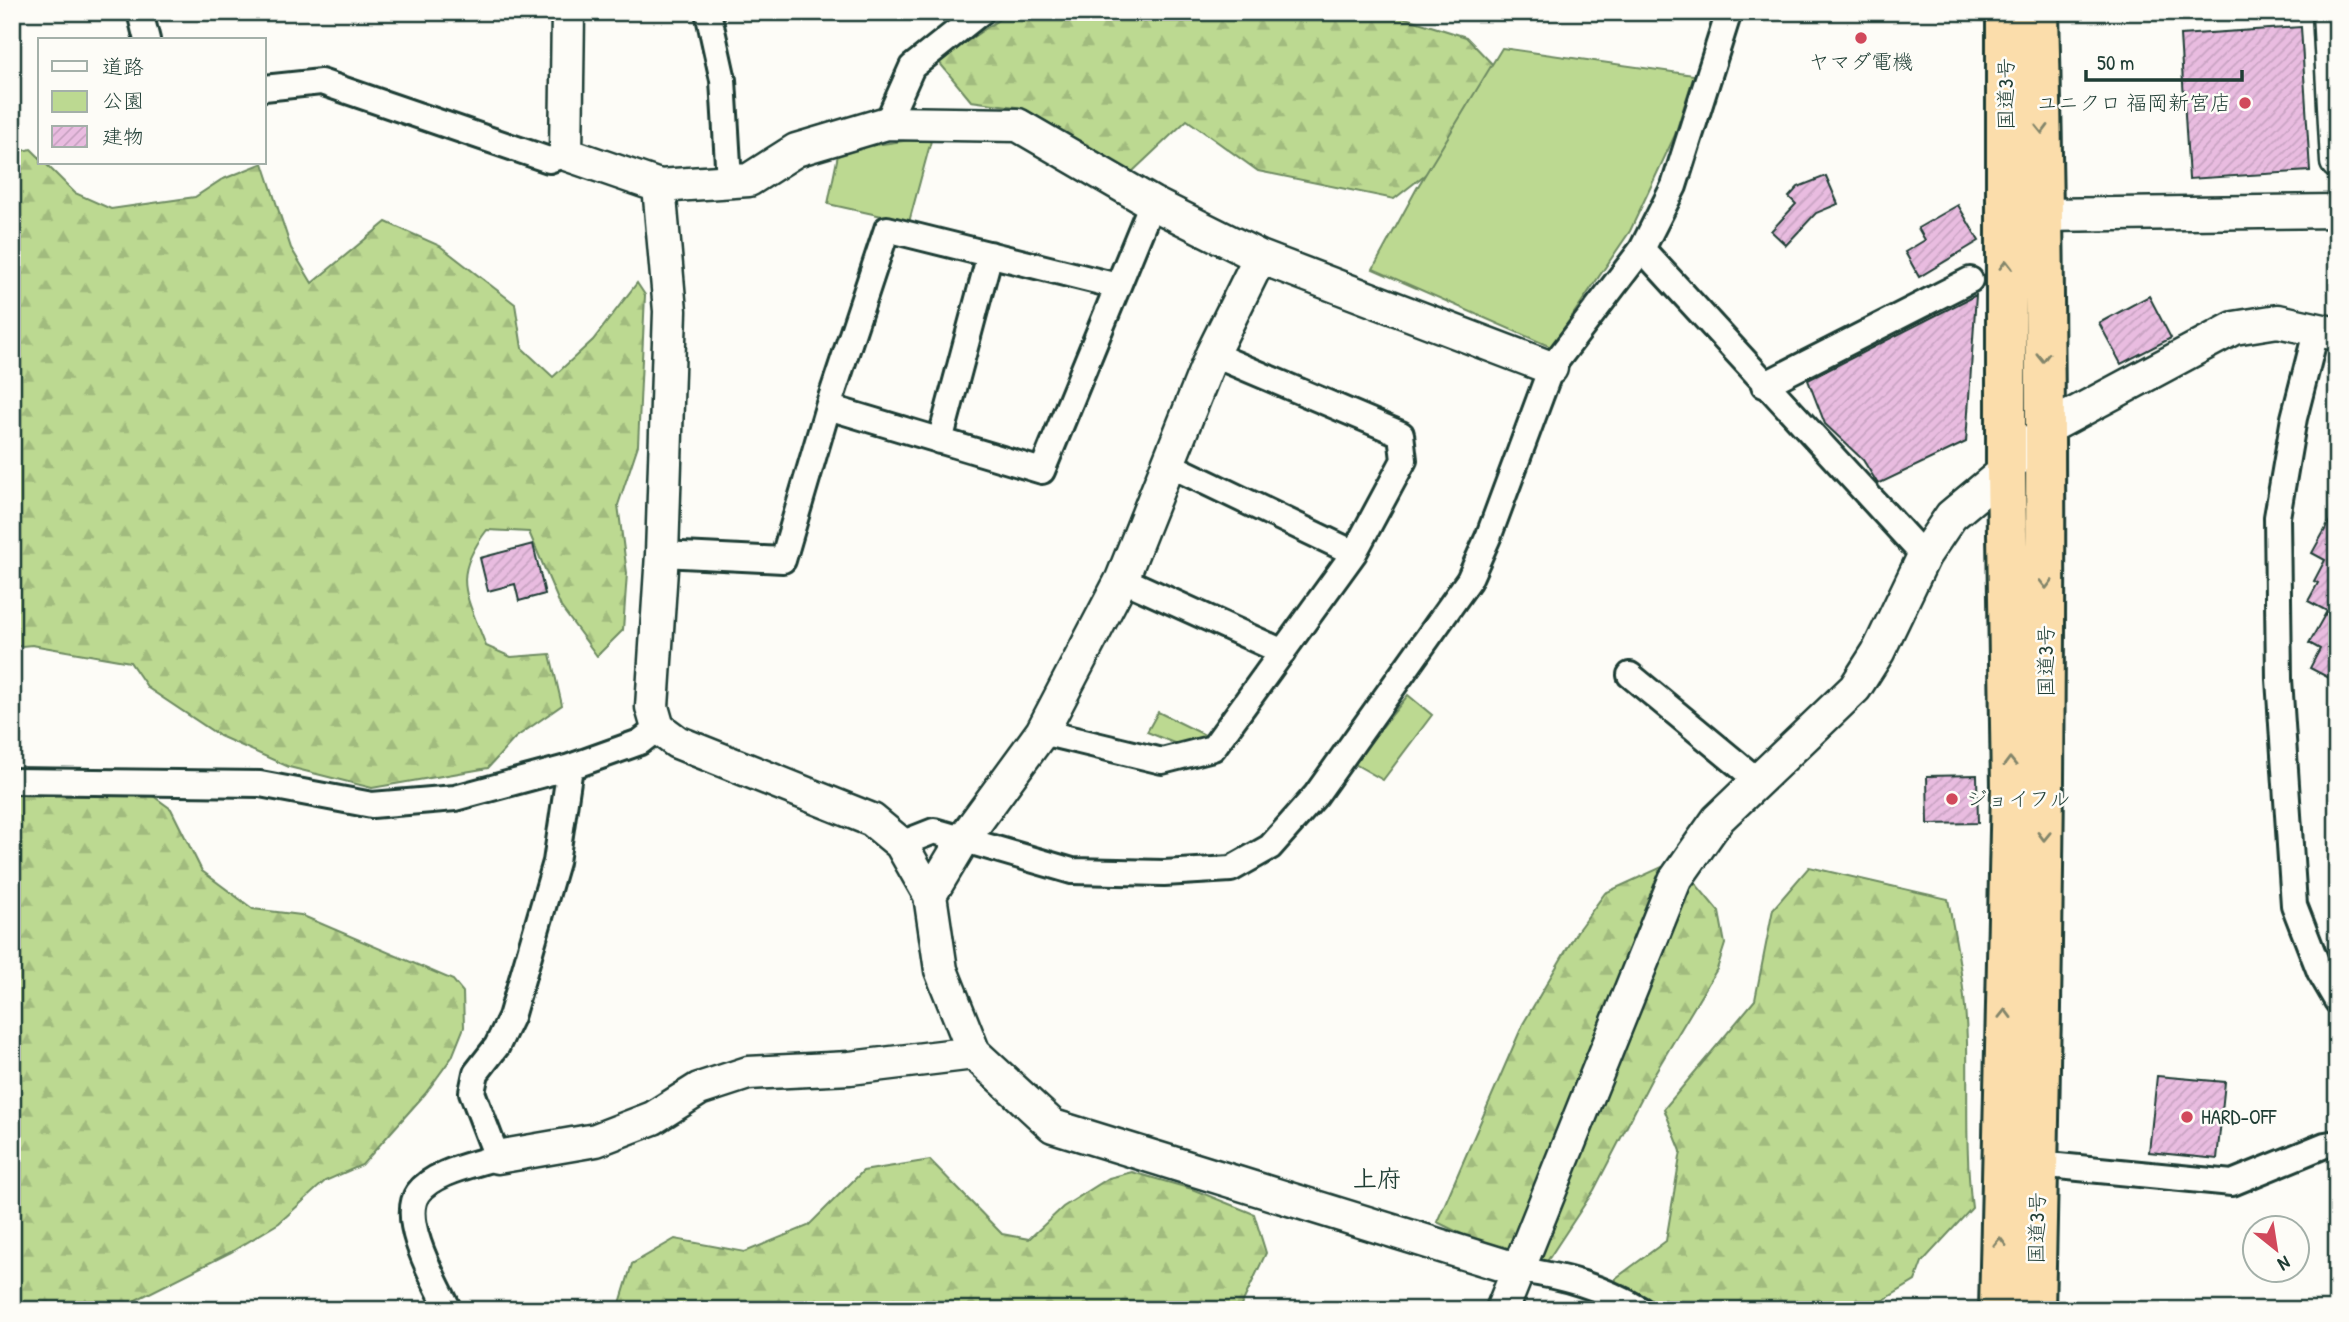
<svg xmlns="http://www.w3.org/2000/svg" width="2349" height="1322" font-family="'Patrick Hand','Klee One',sans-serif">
	<defs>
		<pattern id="forest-firs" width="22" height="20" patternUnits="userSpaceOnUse" patternTransform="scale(1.75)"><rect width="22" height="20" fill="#bcd991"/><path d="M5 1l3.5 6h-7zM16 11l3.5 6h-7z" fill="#a1bb7e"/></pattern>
		<pattern id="building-hatch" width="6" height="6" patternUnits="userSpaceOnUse" patternTransform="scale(1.75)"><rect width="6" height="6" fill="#e9bce0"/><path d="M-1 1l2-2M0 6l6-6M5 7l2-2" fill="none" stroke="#c7a2c1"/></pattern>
	</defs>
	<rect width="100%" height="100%" fill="#fdfcf7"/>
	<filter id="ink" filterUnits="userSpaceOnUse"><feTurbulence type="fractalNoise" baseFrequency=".0143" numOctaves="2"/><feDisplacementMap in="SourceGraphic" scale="14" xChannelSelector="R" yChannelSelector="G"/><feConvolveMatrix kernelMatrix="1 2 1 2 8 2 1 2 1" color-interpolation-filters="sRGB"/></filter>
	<g filter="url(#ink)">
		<path fill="url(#forest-firs)" stroke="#6e8b62" stroke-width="2" d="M1010,12h376l80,25 30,31 -46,87 -56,44 -136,-28 -71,-51 -55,52 -109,-64 -52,-7 -33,-40z
			M31,149l9,9v5h5l30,30 36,16 84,-12 26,-17 42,-17 28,85 21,35 74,-61 54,24 75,58 7,44 31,29 40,-37 44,-57 8,12 -7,150 -20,60 9,68 -4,57 -26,26 -36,-49 -32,-75 -42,-2c-37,48 -20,65 -1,116l25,11 39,-3 12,51 -47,33 -27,30 -116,20 -83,-21 -69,-31 -72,-48 -18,-26 -98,-17 -20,2v-494z
			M12,784l137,9 22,16 31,62 51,38 48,6 152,65 10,12 1,35 -12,30 -27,37 -63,71 -37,16 -46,42 -48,29 -115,58h-104z
			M1662,867l29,11 28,34 6,32 -8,25 -64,107 -59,114 -54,82 -103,-50 86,-198 55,-94 27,-37z
			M1809,867l139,32c9,47 18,94 19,143 1,56 -2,111 5,166l-50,54 -7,19 -48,29h-254l3,-32 50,-37 15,-90 -17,-42 91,-109 18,-91z
			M930,1160l72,74 27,5 34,-32 46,-29 23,-6 60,17 62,25 12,39 -27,57h-621l14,-46 43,-25 70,13 63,-26 55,-55z"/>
		<path fill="#bcd991" stroke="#6e8b62" stroke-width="2" d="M1502,48l192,27 -19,60 -45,96 -79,116 -178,-78 44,-81z
			M932,137l-23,85 -81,-18 11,-54z
			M1408,695l24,20 -49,65 -30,-17z
			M1158,712l51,25 -23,11 -39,-16z"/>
		<path fill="url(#building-hatch)" stroke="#1f3d34" stroke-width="2" d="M2301,27l9,144 -121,8 -9,-144z
			M1826,176l12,28 -22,9 -30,32 -15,-14 25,-27 -7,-7 9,-10z
			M1958,205l21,36 -60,36 -14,-25 20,-12 -7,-12z
			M1976,295l-10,147 -88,42 -15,-24 -38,-36 -17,-44z
			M2149,296l22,42 -50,26 -22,-41z
			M2337,508v174l-27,-14 10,-19 -11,-6 18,-32 -19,-10 10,-18 -4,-2 11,-21 -13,-7z
			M533,544l12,50 -26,7 -4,-17 -27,7 -8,-33z
			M1977,775l1,48 -50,1 -1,-48z
			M2157,1076l68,6 -8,77 -68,-7z"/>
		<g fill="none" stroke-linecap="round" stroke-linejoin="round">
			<g stroke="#1f3d34" stroke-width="30">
				<path id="minor" d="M140,12l7,28
					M708,12l15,68 6,101
					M264,88l57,-6 228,78 17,-6
					M887,123l25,-56 69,-55
					M1642,249l282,307
					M2317,328l-23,90 -17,99 2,162 15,226 26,67 17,29
					M1764,385l206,-105
					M828,407l214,64 110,-268
					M940,441l50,-187
					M1168,464l186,89
					M662,554l121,6 45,-153 59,-178 230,57
					M1122,579l161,73
					M1630,675l128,106
					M1042,732l120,29 51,-13 141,-195 50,-93 -3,-26 -189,-80
					M12,781l248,3 112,21 83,-7 115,-31 70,-25 18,-14
					M901,844l33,-13 138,40 92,2 67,-4 39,-22 46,-52 153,-215 20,-45 62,-167 91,-119 32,-63 55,-174
					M2038,1164l194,19 93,-38 12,-2
					M1519,1270c44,6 83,17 122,40
					M449,1310c-13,-27 -50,-90 -31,-117 15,-21 55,-28 79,-36l-25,-65 4,-19 21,-27 14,-29 45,-155 14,-95"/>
			</g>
			<g stroke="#1f3d34" stroke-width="37">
				<path id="tertiary" d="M568,12l-2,142 93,32 11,125 -8,243 -10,153 6,21 19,14 195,78 29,24 29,51 11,75 33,83 79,73 466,144
					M2329,12l8,150
					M659,186l90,-6 47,-30 91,-27 131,2 134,78 108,54 291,111
					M2044,215l293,-4
					M930,895l33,-55 79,-108 80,-153 90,-225 48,-97
					M497,1157l99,-17 57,-22 46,-29 49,-16 102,-5 124,-15
					M1502,1310l173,-430 43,-61 137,-131 23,-36 46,-96 27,-40 55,-46 38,-40 190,-102 44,-7 59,13"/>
			</g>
			<g stroke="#1f3d34" stroke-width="44">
				<path id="trunk" d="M1999,1310l12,-523 -5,-317v-458
					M2035,1310c10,-433 15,-865 4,-1298"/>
			</g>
			<use href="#minor" stroke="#fdfcf7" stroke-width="24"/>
			<use href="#tertiary" stroke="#fdfcf7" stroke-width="32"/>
			<use href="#trunk" stroke="#fbddab" stroke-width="38"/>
		</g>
		<defs><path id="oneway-chevron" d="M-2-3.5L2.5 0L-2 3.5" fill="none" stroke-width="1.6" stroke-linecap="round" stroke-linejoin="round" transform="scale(1.75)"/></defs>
		<g stroke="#82856a">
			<use href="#oneway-chevron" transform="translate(2042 129) rotate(89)"/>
			<use href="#oneway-chevron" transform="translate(2006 265) rotate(-90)"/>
			<use href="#oneway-chevron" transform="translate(2043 357) rotate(89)"/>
			<use href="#oneway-chevron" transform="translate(2046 584) rotate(90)"/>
			<use href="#oneway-chevron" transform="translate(2010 762) rotate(-91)"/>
			<use href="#oneway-chevron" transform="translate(2044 836) rotate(91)"/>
			<use href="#oneway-chevron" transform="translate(2005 1014) rotate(-89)"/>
			<use href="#oneway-chevron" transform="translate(2000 1242) rotate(-89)"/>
		</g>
	</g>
	<g fill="#d1495b" stroke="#fdfcf7" stroke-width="2.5">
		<circle cx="1861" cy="38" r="7"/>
		<circle cx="2245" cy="103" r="7"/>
		<circle cx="1952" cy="799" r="7"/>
		<circle cx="2187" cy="1117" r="7"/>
	</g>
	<g text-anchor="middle" stroke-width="5" stroke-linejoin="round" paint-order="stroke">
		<g font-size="21" fill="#1f3d34" stroke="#fdfcf7" text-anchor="start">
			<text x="1861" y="69" text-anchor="middle">ヤマダ電機</text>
			<text x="2231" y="110" text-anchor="end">ユニクロ 福岡新宮店</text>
			<text x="1966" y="806">ジョイフル</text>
			<text x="2201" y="1124">HARD-OFF</text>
		</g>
		<g font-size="21" fill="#1f3d34" stroke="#fdfcf7">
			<text transform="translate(2006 94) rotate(-90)" y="7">国道3号</text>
			<text transform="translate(2046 661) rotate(-90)" y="7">国道3号</text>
			<text transform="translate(2037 1228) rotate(-89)" y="7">国道3号</text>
		</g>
		<g font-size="24" font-weight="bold" fill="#1f3d34" stroke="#fdfcf7">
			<text x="1377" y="1187">上府</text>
		</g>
	</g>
	<rect width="2349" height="1322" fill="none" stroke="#fdfcf7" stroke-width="42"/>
	<rect x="21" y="21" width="2307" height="1280" fill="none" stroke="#1f3d34" stroke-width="2.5" filter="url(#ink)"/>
	<rect x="38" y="38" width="228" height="126" fill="#fdfcf7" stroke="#a4b0a9" stroke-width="2"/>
	<rect x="52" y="61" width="35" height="10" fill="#fdfcf7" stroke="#a4b0a9" stroke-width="2"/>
	<text x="102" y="74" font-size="21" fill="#1f3d34">道路</text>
	<rect x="52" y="91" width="35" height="21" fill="#bcd991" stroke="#a4b0a9" stroke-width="2"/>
	<text x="102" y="108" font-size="21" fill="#1f3d34">公園</text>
	<rect x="52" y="126" width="35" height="21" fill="url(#building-hatch)" stroke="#a4b0a9" stroke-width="2"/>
	<text x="102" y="144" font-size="21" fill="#1f3d34">建物</text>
	<g transform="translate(2276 1249) rotate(150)"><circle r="33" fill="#fdfcf7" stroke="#a4b0a9" stroke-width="2"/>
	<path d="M0-5L12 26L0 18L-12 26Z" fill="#d1495b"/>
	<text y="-10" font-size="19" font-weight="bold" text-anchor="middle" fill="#1f3d34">N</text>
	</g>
	<path d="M2086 70v10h156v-10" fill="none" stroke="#1f3d34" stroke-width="3.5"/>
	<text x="2097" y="70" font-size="21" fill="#1f3d34" stroke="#fdfcf7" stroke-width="5" paint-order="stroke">50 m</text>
</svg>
